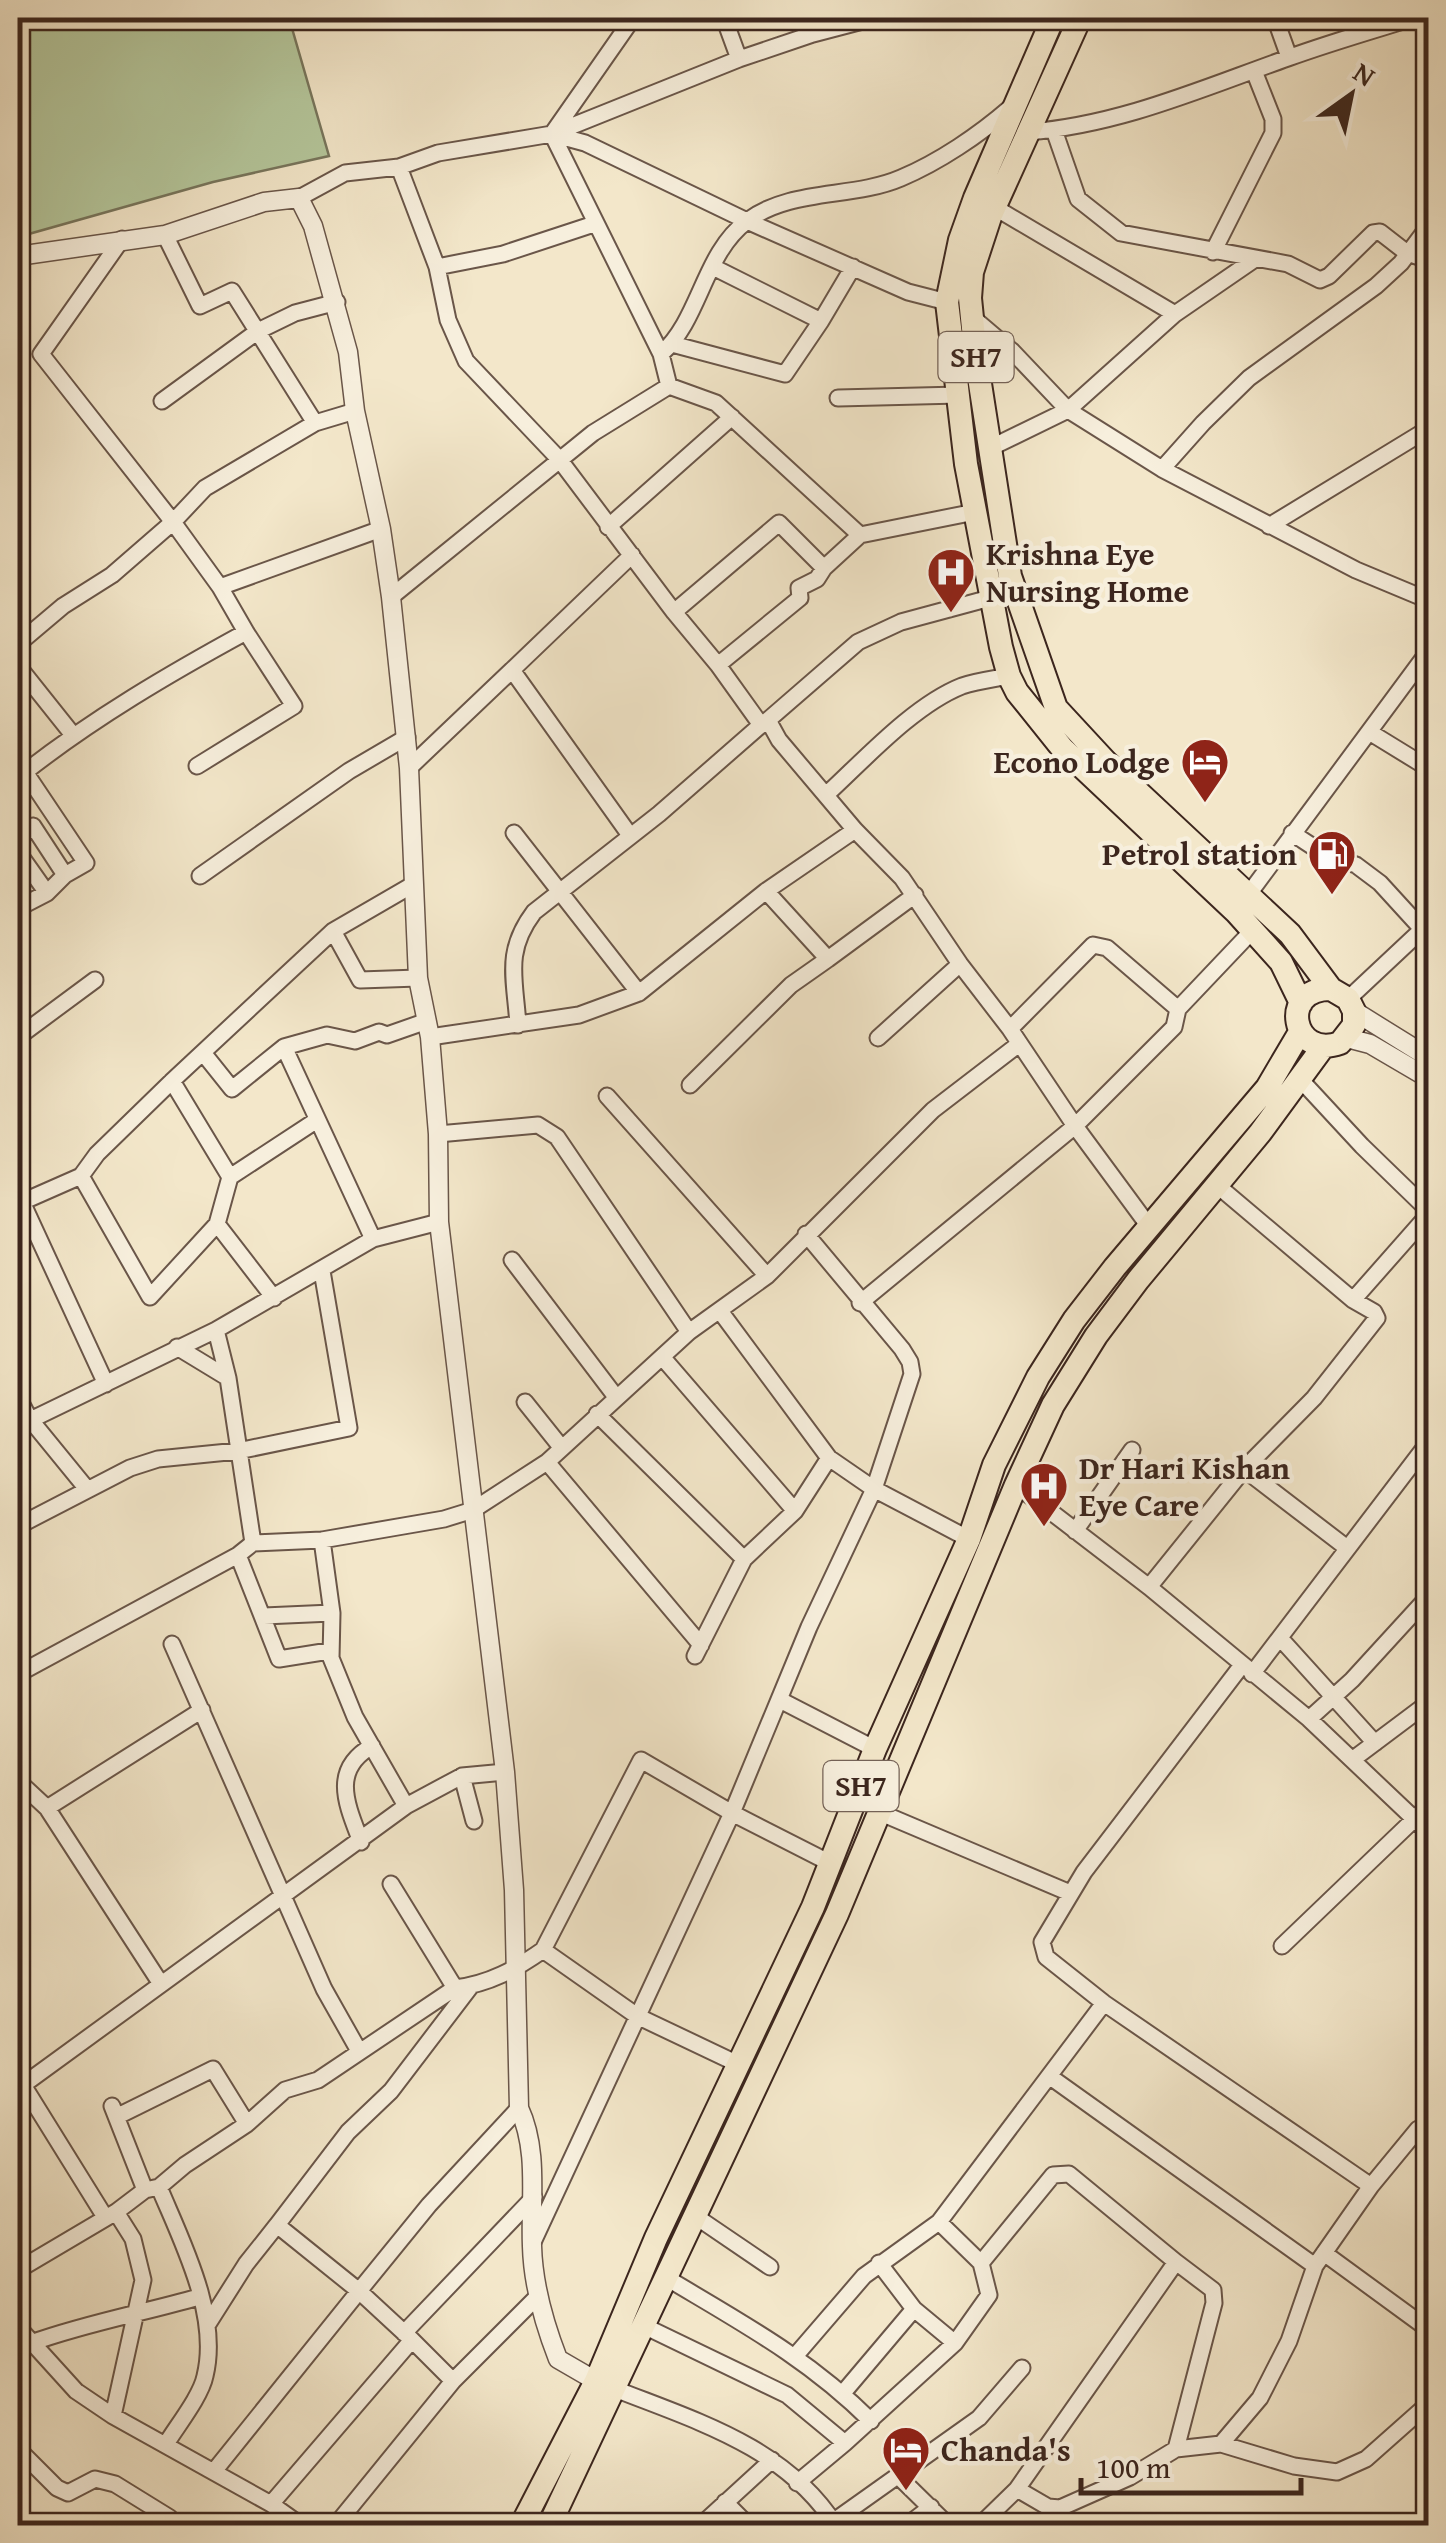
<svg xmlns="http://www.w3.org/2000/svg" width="1446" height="2543" font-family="'Gentium Book Plus',serif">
	<rect width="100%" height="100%" fill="#f3e7ca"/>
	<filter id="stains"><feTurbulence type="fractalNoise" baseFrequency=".002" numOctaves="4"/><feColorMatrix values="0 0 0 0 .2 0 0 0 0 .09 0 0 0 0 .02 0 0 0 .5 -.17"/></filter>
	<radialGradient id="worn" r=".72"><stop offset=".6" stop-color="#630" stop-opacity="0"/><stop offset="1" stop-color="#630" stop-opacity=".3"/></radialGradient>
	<path fill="#b5c79c" stroke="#78765d" stroke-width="2.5" d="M18,18h271l40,138 -116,26 -195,55z"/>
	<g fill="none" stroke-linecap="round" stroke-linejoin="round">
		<g stroke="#6a5649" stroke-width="19">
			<path id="minor" d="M633,18l-81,116 187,-75 -15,-41
				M1275,18l14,39
				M813,34l61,-16
				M739,59l74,-25 7,-16
				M1054,130l24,69 43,34 167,31 32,16 9,-4 44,-43 7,-1 27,21 21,7
				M1028,132c92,-7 175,-44 260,-74 41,-15 83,-27 125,-40
				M552,134l109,220c40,-36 42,-100 86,-133 44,-33 105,-22 154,-43 38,-16 78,-43 109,-70
				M399,167l38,100 11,53 18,41 93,98 115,153 44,53 43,60 7,-5 11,20 76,90 47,48 58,86 50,65 65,97 73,99
				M299,198l46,-25 54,-6 39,-14 114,-19 33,9 162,78 161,71 39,10
				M994,207l181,107
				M165,235l35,71 32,-15 83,132
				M122,239l-81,115 132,168 47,65 161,-58
				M1213,252l60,-119v-14l-19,-48
				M437,267l66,-13 91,-30
				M713,267l108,54 32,-54
				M972,317l40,34 56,59 94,59 194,101 72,30
				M672,344l113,30 36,-53
				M661,354l8,32 47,17 144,132 115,-23
				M838,398l121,-3
				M162,401l96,-70 37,-18 42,-11
				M990,448l78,-38 107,-96 80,-55
				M1162,469l41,-46 46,-45 127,-92 25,-23 27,-36
				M1269,526l159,-97
				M608,527l124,-110
				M391,597l202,-164 76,-47
				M674,612l105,-89 45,45 36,-33
				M18,644l45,-38 49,-31 61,-53 32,-34 110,-65 40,-12
				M718,665l82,-67 -1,-10 18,-9 7,-11
				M18,666l55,69
				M512,670l120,-115
				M768,720l90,-78 43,-20 89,-24
				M1371,733l57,35
				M197,766l97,-60 -48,-74
				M409,768l103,-98 117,164
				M25,772c69,-54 144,-98 221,-140l-26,-45
				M827,794c38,-35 87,-89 135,-108 15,-5 32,-7 47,-10
				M514,833l125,160
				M1292,833l32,21 32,11 24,18 42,46
				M18,839l15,-13 32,49
				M18,852l29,41
				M200,876l149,-105 58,-34
				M766,891l89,-61
				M1248,895l180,-243
				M18,908l29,-15 18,-18 21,-12 -61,-91 -7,5
				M333,931l27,49 58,-2
				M828,959l87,-64
				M1348,999l80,-75
				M518,1025c-3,-47 -14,-73 16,-113l125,-98 102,-89
				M1010,1029l83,-84 14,3 71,61
				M18,1037l77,-57
				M430,1037l149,-22 60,-22 127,-102 62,68 -37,26 -101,100
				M878,1038l82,-74
				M284,1047l43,-12 28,6 24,-9 8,3 40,-14
				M204,1054l28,35 52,-42 89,192
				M1299,1078l63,68 66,64
				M172,1081l58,96
				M607,1096l160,180
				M438,1134l100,-9 19,12 132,195
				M81,1176l16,-22 75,-73 161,-150 81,-47
				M512,1260l104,137
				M274,1298l-57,-74 13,-47 87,-57
				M1353,1300l75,-85
				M860,1303l215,-177 99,-99 4,-18 75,-79
				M720,1311l109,147 45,31 95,50
				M216,1330l12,48 25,165
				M177,1347l51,31
				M663,1358l132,153
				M106,1384l-84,-182 59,-26 69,121 67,-73
				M18,1397l11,21 58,71
				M525,1402l36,45
				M597,1414l147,145
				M18,1426l198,-96 157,-91 66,-17
				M1244,1469l103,79
				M1016,1485l133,102 160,132 119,113
				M18,1526l112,-58 28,-9 80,-8 111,-23 -27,-157
				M1075,1531l57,-81
				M322,1540l10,73 -1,45 24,59 51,89
				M238,1555l41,104 50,-8
				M1149,1587l95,-118 70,-71 63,-80 -3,-6 -21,-12 -135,-114
				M264,1616l68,-3
				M1280,1638l95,105
				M172,1644l152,345 35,62
				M701,1645l-154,-183 142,-130 78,-56 166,-166 86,-66
				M695,1656l49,-97 51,-48 34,-53
				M1242,1665l-158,207 -42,70 4,15 58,46 267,183
				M18,1674l220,-119 15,-12 69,-3 122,-21 29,-9 74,-48
				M1252,1674l176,-231
				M780,1700l95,49
				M1309,1719l43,-39 76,-83
				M1352,1760l76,-57
				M462,1776l12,45
				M18,1781l29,27 114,176
				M47,1808l155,-98
				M881,1813l189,80
				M361,1842c-14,-37 -31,-72 11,-96
				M391,1884l64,104
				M1282,1946l146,-140
				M543,1950l94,66 103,49
				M471,1986l-80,105 -43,41 -71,93 82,66 70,-86 90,-97
				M1049,2076l266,190
				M112,2106l33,84
				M118,2116l95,-47 34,55
				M159,2187c23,55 61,128 46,189 -4,20 -28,50 -39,68
				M695,2216l75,51
				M105,2217l-82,-132 383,-279 56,-30 43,-4
				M939,2222l165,-219
				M533,2242l199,-429 77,-186 65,-138 38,-115 -2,-12 -8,-13 -96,-115
				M1324,2253l104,76
				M1176,2262l37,28 1,13 -38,146
				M879,2263l35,46 41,34
				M18,2270l98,-58 29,-22 14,-3 26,-22 62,-41 38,-34 33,-10 137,-92c34,-4 61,-19 88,-38l98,-190 91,53 100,51
				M665,2277c75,45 143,81 206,144
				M208,2324l38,-60 31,-39
				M642,2325l145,70 58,48 -48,40
				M18,2327l58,64 37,25 158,88 31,22
				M404,2333l130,-136
				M31,2343c55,-20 112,-30 168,-46
				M796,2355l68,-79 75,-54 42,41 8,32 -34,48 -110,100
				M615,2389c81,32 171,58 221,137
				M843,2393l71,-84
				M113,2416l30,-136 -10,-41 -17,-27
				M1221,2444l39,-46 29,-57 26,-75 56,-80 47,-57 10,-3
				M18,2449l39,39 11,5 27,-14 20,5 55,34 -6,8
				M215,2470l144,-179 53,49
				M899,2477l50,49
				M1017,2489l31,18 12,1 70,-31 46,-28 45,-5 73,22 43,6 29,-13 62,-55
				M725,2502l24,24
				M271,2504l141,-164 41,41
				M834,2521l145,-103 43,-50
				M335,2526l118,-145 85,-85
				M700,2526l72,-66
				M906,2526l25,-19
				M979,2526l38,-37 159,-227 -107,-88 -16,1 -72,88"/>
		</g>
		<g stroke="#6a5649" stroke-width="21">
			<path id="tertiary" d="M18,256l147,-21 99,-33 35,-4 14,28 35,126 7,59 26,118 10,68 18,171 9,210 12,59 8,97 1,88 66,550 9,118 5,218c20,43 11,92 13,138 1,39 12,77 26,113l38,22
				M1354,1011l74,46
				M1347,1038l23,6 58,34"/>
		</g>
		<g stroke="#3c261e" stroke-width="26">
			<path id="primary" d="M1053,18l-78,180 -15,42 -13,62 19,162 35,183 8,29 8,16 45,56 174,164 45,50 20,41
				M1080,18l-90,199 -18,55 -2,26 6,60 34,218 46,132 50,54 184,172 41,55 17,10 6,12v14l-14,18c-48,17 -62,-55 -9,-54
				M521,2526l75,-145 60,-143 157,-331 62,-158 94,-210 25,-74 44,-88 36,-57 41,-53 152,-179 33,-56
				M549,2526l288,-612 179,-429 37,-80 43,-69 42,-56 122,-147 63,-86"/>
		</g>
		<use href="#minor" stroke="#f7efdd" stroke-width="15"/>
		<use href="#tertiary" stroke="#f7efdd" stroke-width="18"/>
		<use href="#primary" stroke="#f3e7ca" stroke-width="22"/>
	</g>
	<defs>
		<g id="hospital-pin" transform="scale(2.5)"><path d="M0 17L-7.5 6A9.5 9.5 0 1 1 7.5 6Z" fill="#8f2418" stroke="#f7efdd"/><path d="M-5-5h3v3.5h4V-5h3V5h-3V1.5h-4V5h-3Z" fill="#fff"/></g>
		<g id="hotel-pin" transform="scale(2.5)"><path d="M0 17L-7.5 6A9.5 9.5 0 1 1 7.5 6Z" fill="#8f2418" stroke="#f7efdd"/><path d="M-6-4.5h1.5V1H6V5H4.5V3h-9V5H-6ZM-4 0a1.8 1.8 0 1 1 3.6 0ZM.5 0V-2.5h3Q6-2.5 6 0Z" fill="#fff"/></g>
		<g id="fuel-pin" transform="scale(2.5)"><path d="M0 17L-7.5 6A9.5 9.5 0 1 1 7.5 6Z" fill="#8f2418" stroke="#f7efdd"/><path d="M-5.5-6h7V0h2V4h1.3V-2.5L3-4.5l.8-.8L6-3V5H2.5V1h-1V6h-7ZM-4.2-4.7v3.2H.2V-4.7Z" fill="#fff"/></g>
	</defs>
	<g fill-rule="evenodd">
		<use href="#hospital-pin" x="951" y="572"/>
		<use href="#hotel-pin" x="1205" y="762"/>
		<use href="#fuel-pin" x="1332" y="854"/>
		<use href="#hospital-pin" x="1044" y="1486"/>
		<use href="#hotel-pin" x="906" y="2450"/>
	</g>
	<g text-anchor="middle" stroke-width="9" stroke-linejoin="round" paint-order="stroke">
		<g fill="#f7efdd" stroke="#746257" stroke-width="2.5">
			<rect x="938.5" y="332" width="75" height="50" rx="8"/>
			<rect x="823.5" y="1761" width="75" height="50" rx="8"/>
		</g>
		<g font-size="30" font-weight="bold" fill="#3c261e">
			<text x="976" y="367">SH7</text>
			<text x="861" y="1796">SH7</text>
		</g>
		<g font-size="32" font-weight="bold" fill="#3c261e" stroke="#f7efdd" text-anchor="start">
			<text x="986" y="565">Krishna Eye<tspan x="986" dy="37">Nursing Home</tspan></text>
			<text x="1170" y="773" text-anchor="end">Econo Lodge</text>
			<text x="1297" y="865" text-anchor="end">Petrol station</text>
			<text x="1079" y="1479">Dr Hari Kishan<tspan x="1079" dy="37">Eye Care</tspan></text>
			<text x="941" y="2461">Chanda's</text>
		</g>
	</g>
	<rect width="1446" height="2543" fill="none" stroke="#f3e7ca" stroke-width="60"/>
	<rect x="20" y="20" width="1406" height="2503" fill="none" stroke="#3c261e" stroke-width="5"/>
	<rect x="30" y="30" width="1386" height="2483" fill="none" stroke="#3c261e" stroke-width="2.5"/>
	<g transform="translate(1351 95) rotate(33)" stroke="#f7efdd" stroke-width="8" paint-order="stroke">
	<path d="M0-8L18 38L0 25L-18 38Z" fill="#3c261e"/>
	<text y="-15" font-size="28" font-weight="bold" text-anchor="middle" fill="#3c261e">N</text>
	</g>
	<path d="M1081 2478v15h220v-15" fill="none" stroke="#3c261e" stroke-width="5"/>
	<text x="1096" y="2478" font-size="30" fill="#3c261e" stroke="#f7efdd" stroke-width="8" paint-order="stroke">100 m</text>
	<rect width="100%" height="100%" filter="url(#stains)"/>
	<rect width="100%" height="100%" fill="url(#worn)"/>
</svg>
